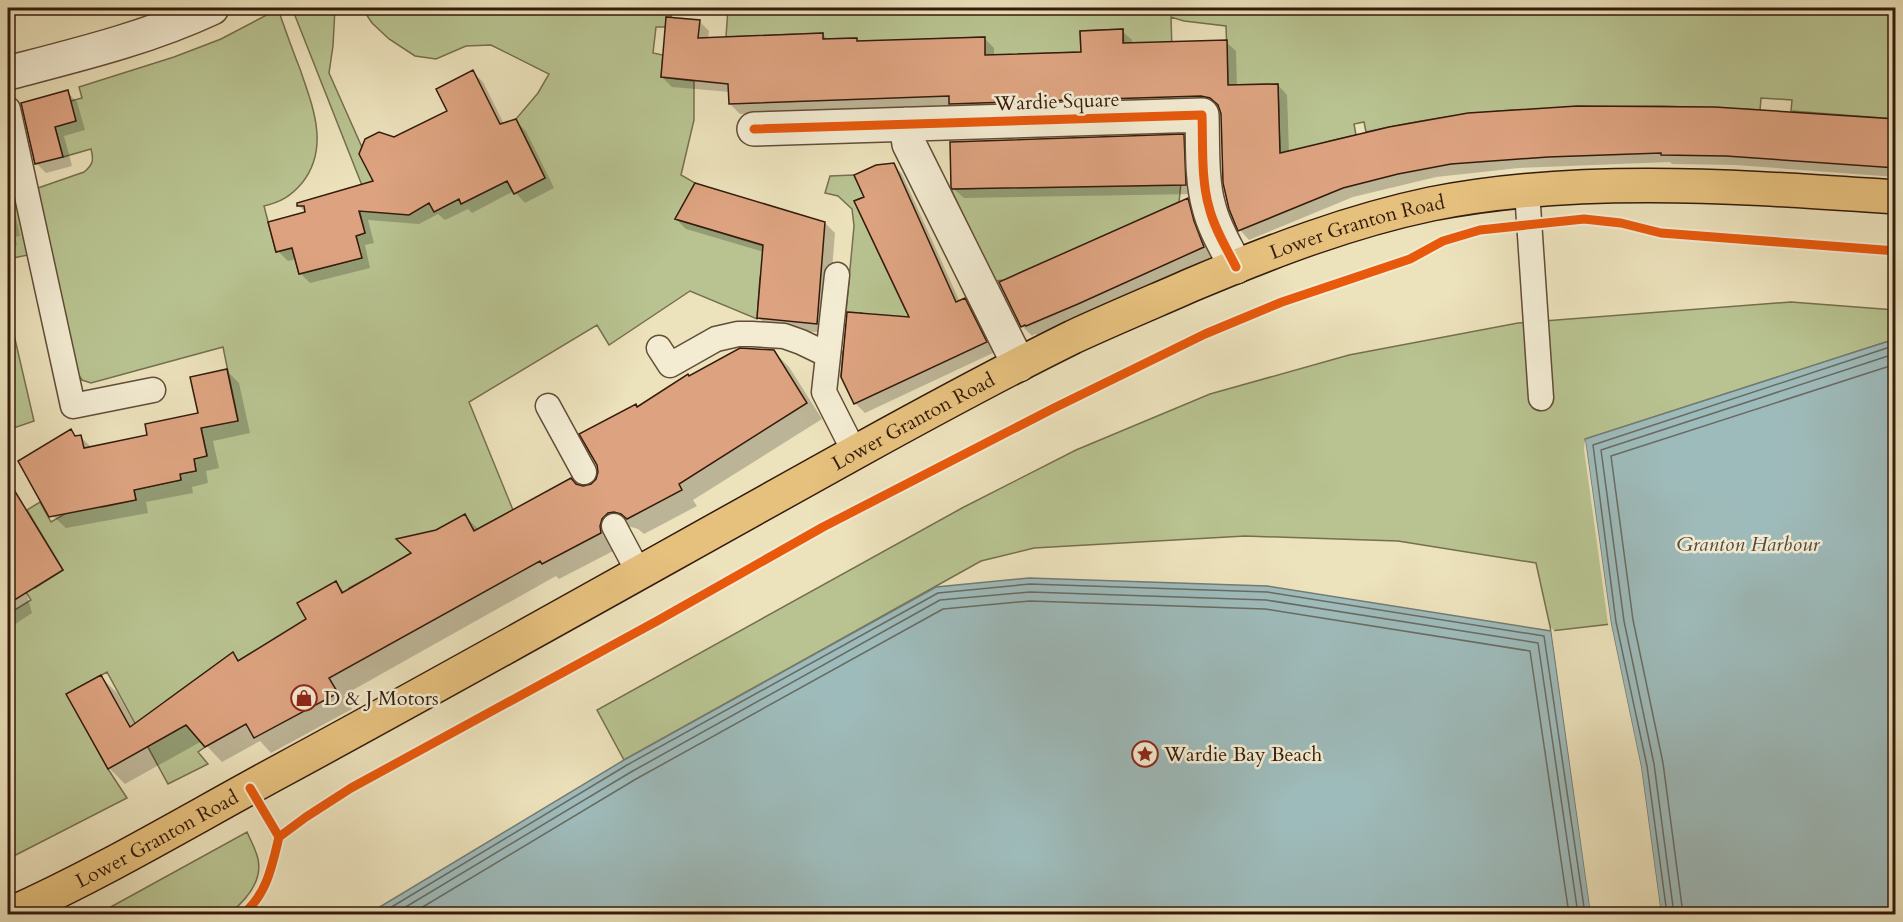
<svg xmlns="http://www.w3.org/2000/svg" width="1903" height="922" font-family="Cardo,serif">
	<rect width="100%" height="100%" fill="#ece2bc"/>
	<filter id="stains"><feTurbulence type="fractalNoise" baseFrequency=".00333" numOctaves="4"/><feColorMatrix values="0 0 0 0 .2 0 0 0 0 .09 0 0 0 0 .02 0 0 0 .5 -.17"/></filter>
	<radialGradient id="worn" r=".72"><stop offset=".6" stop-color="#630" stop-opacity="0"/><stop offset="1" stop-color="#630" stop-opacity=".3"/></radialGradient>
	<path fill="#b8c391" stroke="#766f4e" stroke-width="1.5" d="M292,8h43l-2,38 -4,27 36,81 60,41 9,16 25,-12 2,5 46,-23 7,13 31,-16 -29,-59 22,-26 11,-19 -58,-29 -25,1 -30,13 -21,-3 -26,-17 -17,-16 -10,-15h310l-1,9h-5v10h-10l-3,26 10,2 -2,22 33,4v39l-13,55 14,8 -20,36 106,32 -21,26 -3,42 -67,-28 -81,54 -12,-20 -128,77 44,108 -39,21 -9,-17 -38,43 -63,23 -15,8 5,9 -7,4 -11,-20 -28,42 -10,2 -60,36 -5,-9 -67,49 39,46 -7,5 10,12 -40,20 -61,-112 -40,22 41,75 19,29 -119,61v-245l23,-14 -10,-16 14,4 28,-18 -36,-60 13,-8 11,20 33,-19 19,4 33,-7 -2,-10 47,-10 -1,-6 16,-3 -2,-12 13,-4 -6,-27 37,-8 -15,-73 -132,36 -9,-3 -7,-10 -40,-181 49,-17c9,-7 10,-12 7,-23l-28,8 -8,-30 16,-26 11,-3 -3,-11 95,-30 47,-18 57,-30c7,20 14,40 22,60 13,38 30,79 2,114 -11,13 -21,19 -38,23l12,46 16,-4 7,26 62,-16 -5,-22 9,-3 -7,-28 5,-17z
		M728,8h1167v111l-104,-8 1,-11 -31,-2 -1,12 -99,-4 -97,1 -49,14 -1,-11c-50,3 -99,11 -148,22l-2,-10 -10,2 2,11 -26,6 -50,17 -2,-74 -50,1 -2,-59 -42,-5 -13,-4 1,35 -48,1 -1,-24 -43,2 1,21 -96,4 -1,-19 -127,5 -1,-4 -33,1v-6l-97,4z
		M854,175l10,22 -10,4 52,110 15,-7 -35,51 -45,21 2,-25 16,2 3,-40 -16,-1 8,-86 -2,-17 -14,-13 -13,-3 5,-17z
		M1181,183l-2,19 -174,78 -11,1 -43,-92z
		M16,201l12,54 -20,4v-31l3,-1 -3,-25z
		M1791,302l104,8v31l-9,1 -300,97 25,185 -60,7 -15,-68 -138,-22 -153,-5 -211,12 -53,13 -357,199 -27,-50 365,-202 114,-58 134,-56 139,-39 169,-32z
		M8,309l26,112 -26,9z
		M247,832c4,9 9,18 11,27 5,23 -13,42 -29,55h-131z"/>
	<path fill="#9ebbbb" stroke="#747b75" stroke-width="1.5" d="M1895,341v573h-234l-20,-147 -30,-143 -26,-185 301,-97z
		M1029,578l238,8 284,45 40,283h-1223l256,-154 312,-173z"/>
	<path fill="#ece2bc" d="M1585,439l26,185 30,143 20,147h-3l-20,-147 -30,-143 -24,-175z
		M1551,628l3,2 40,284h-3z"/>
	<path fill="#0003" d="M699,21l10,10 -1,9 115,-5 6,6 27,-2 3,3 125,-4 10,10v9l89,-3 39,-23 10,9v4l94,-2 10,9 1,36 41,-2 9,10 2,57 426,-44 76,4 105,8v57l-160,-12 -64,-1 -2,-2 -151,6 -83,9 -83,20 -104,43 -9,-10 -20,-123 -8,-2 -252,8 -8,-8 -212,9 -10,-10v-12l-58,-5 -10,-10z
		M473,72l10,10 21,42 12,-3 10,10 28,57 -29,15 -11,-12 -42,22 -4,-4 -23,11 -7,-6 -19,10 -51,-4 6,23 -9,2 5,23 -60,15 -10,-10 -4,-14 -8,2 -10,-10 29,-37 -9,-9 77,-24 19,-42 55,-28z
		M67,92l10,10 8,28 -21,6 8,30 -26,7 -10,-10z
		M1183,136l10,10 2,48 -231,4 -10,-9z
		M8,145l7,35 -7,2z
		M893,164l9,10 58,128 4,-2 10,9 21,43 -130,61 -9,-9 -13,-28 68,-58 -45,-120z
		M8,184l12,52 -5,1 2,8 -9,2z
		M1187,200l10,10 16,46 -176,79 -2,-1 -3,2 -10,-10z
		M676,219l149,4 10,10 -8,100 -58,-5 -10,-10 5,-66 -78,-23z
		M773,351l16,16 33,52 -129,81 4,6 -53,28 -6,-5 -7,-2 -7,2 -7,20 -58,30 -3,-3 -212,119 8,14 -81,44 -11,-12 -38,21 -20,-21 -77,43 -16,-16 -8,-91 16,16 18,32 98,-71 7,7 68,-41 28,-37 9,10 68,-39 24,-23 28,-15 14,14 97,-45 7,3 9,-2 6,-6 40,-72 51,-31z
		M227,371l12,12 11,50 -37,8 6,27 -13,3 2,12 -16,4 1,6 -47,9 2,11 -82,15 -13,-12 18,-85 5,6 4,-1 12,12 57,-12 51,-22z
		M8,534l3,3 21,76 -24,16z"/>
	<g fill="none" stroke-linecap="round" stroke-linejoin="round">
		<path stroke="#696b63" stroke-width="1.5" d="M380,914l247,-149 311,-172 92,-9 237,8 277,44 41,278
			M394,914l237,-142 309,-172 90,-8 236,8 272,43 40,271
			M411,914l225,-135 307,-170 87,-8 235,8 265,42 39,263
			M1667,914l-20,-148 -31,-144 -23,-177 294,-97 9,-1
			M1674,914l-20,-150 -30,-143 -23,-171 287,-94 8,-1
			M1683,914l-20,-151 -30,-143 -22,-164 285,-92"/>
	</g>
	<path fill="#dda380" stroke="#341b0b" stroke-width="1.5" d="M666,17l34,3 -2,18 125,-5v6l34,-1v3l128,-4v18l96,-3 -1,-21 43,-2v14l104,-3 1,45 50,-1 2,69 109,-26 79,-14 109,-7 138,1 181,12v49l-170,-12 -65,-1v-2l-113,4 -97,7 -53,10 -55,14 -105,43 -9,-22 -6,-26 -2,-69 -3,-9 -8,-7 -9,-2 -252,8v-8l-220,8 -1,-20 -67,-7z
		M473,70l27,54 16,-5 29,59 -31,16 -7,-13 -46,23 -2,-5 -25,13 -5,-9 -20,12 -50,-4 6,22 -9,3 6,22 -63,16 -7,-26 -16,4 -8,-30 37,-10 -1,-6h-7v-3l76,-22 -14,-27 6,-15 14,-7 15,5 53,-26 -11,-22z
		M68,90l8,31 -21,6 8,30 -28,7 -14,-61z
		M1184,134l2,51 -234,4 -1,-2 -1,-45z
		M894,163l62,139 9,-4 22,44 -133,62 -13,-27 6,-65 62,5 -55,-116 10,-4 -10,-22 22,-10z
		M695,183l130,39 -8,102 -60,-6 6,-73 -88,-26z
		M1188,198l6,23 10,26 -126,57 -52,22 -1,-1 -4,2 -22,-45z
		M740,348l34,2 33,53 -128,81 3,6 -55,29 -6,-5 -7,-2 -6,1 -6,6 -2,7 1,7 -59,31 -2,-3 -211,117 9,15 -84,45 -8,-14 -41,23 -19,-22 -78,44 -42,-75 35,-19 29,52 103,-75 5,9 68,-42 -9,-16 39,-22 6,12 69,-40 -15,-14 40,-9 29,-16 9,17 97,-53 5,6 7,2 8,-2 5,-5 2,-7 -1,-7 -18,-31 57,-30 1,3 51,-33 1,2z
		M227,369l11,52 -37,7 6,28 -13,3 2,12 -16,3 1,6 -47,10 2,10 -87,17 -31,-56 53,-32 4,7 6,-1 3,13 63,-13 -2,-11 53,-11 -8,-36z
		M8,480l55,90 -55,34z"/>
	<g fill="none" stroke-linecap="round" stroke-linejoin="round">
		<g stroke="#624d37" stroke-width="27">
			<path id="service" d="M8,109l65,297 80,-16
				M1527,191l14,207
				M837,275l-13,117 31,61
				M659,348l11,17 46,-26 22,-5h14l32,2 17,6 27,13
				M548,406l36,66
				M614,526l25,47"/>
		</g>
		<g stroke="#624d37" stroke-width="36">
			<path id="minor" d="M8,73c69,-18 140,-35 204,-65
				M906,124l3,20 110,221
				M754,129l448,-14c1,29 -1,65 7,92 5,21 17,40 27,60"/>
		</g>
		<g stroke="#341b0b" stroke-width="36">
			<g id="primary">
				<path id="s1" d="M10,914c94,-42 183,-96 274,-145 194,-105 386,-214 579,-321 69,-38 139,-76 210,-111 41,-19 82,-36 123,-54 76,-32 154,-62 235,-79 151,-30 312,-17 465,-7"/>
			</g>
		</g>
		<use href="#service" stroke="#f3ecd3" stroke-width="24"/>
		<use href="#minor" stroke="#f3ecd3" stroke-width="33"/>
		<use href="#primary" stroke="#e6c17e" stroke-width="33"/>
		<g stroke="#f3ecd3" stroke-width="13">
			<path id="cycleway" d="M754,129l448,-14c1,29 -1,65 7,92 5,21 17,40 27,60
				M279,837l27,-20 45,-29 306,-167 166,-94 231,-119 151,-74 77,-32 128,-43 33,-18 37,-11 104,-11 37,4 40,10 235,18
				M243,914c24,-20 29,-48 36,-77l-29,-49"/>
		</g>
		<use href="#cycleway" stroke="#e8590c" stroke-width="9"/>
	</g>
	<defs>
		<g id="shop-ring" transform="scale(1.35)"><circle r="9.5" fill="#f3ecd3" stroke="#8f2418" stroke-width="1.5"/><path d="M-5-2.5h2.3a2.7 3.5 0 0 1 5.4 0H5L5.5 6h-11ZM-1.5-2.5h3a1.5 2.3 0 0 0-3 0Z" fill="#8f2418"/></g>
		<g id="sight-ring" transform="scale(1.35)"><circle r="9.5" fill="#f3ecd3" stroke="#8f2418" stroke-width="1.5"/><path d="M0-6L1.8-2.2L6-1.7L2.9 1.2L3.7 5.4L0 3.3L-3.7 5.4L-2.9 1.2L-6-1.7L-1.8-2.2Z" fill="#8f2418"/></g>
	</defs>
	<g fill-rule="evenodd">
		<use href="#shop-ring" x="304" y="698"/>
		<use href="#sight-ring" x="1145" y="754"/>
	</g>
	<g text-anchor="middle" stroke-width="5" stroke-linejoin="round" paint-order="stroke">
		<g font-size="20" fill="#341b0b" stroke="#f3ecd3">
			<text transform="translate(1057 101) rotate(-2)" y="7">Wardie Square</text>
			<text dy="7" stroke="none"><textPath href="#s1" startOffset="1515">Lower Granton Road</textPath></text>
			<text dy="7" stroke="none"><textPath href="#s1" startOffset="1029">Lower Granton Road</textPath></text>
			<text dy="7" stroke="none"><textPath href="#s1" startOffset="165">Lower Granton Road</textPath></text>
		</g>
		<g font-size="20" fill="#341b0b" stroke="#f3ecd3" text-anchor="start">
			<text x="324" y="705">D &amp; J Motors</text>
			<text x="1164" y="761">Wardie Bay Beach</text>
		</g>
		<g font-size="21" font-style="italic" fill="#544b40" stroke="#f3ecd3">
			<text x="1748" y="551">Granton Harbour</text>
		</g>
	</g>
	<rect width="1903" height="922" fill="none" stroke="#ece2bc" stroke-width="30"/>
	<rect x="9" y="9" width="1885" height="904" fill="none" stroke="#341b0b" stroke-width="3"/>
	<rect x="15" y="15" width="1873" height="892" fill="none" stroke="#341b0b" stroke-width="1.5"/>
	<rect width="100%" height="100%" filter="url(#stains)"/>
	<rect width="100%" height="100%" fill="url(#worn)"/>
</svg>
